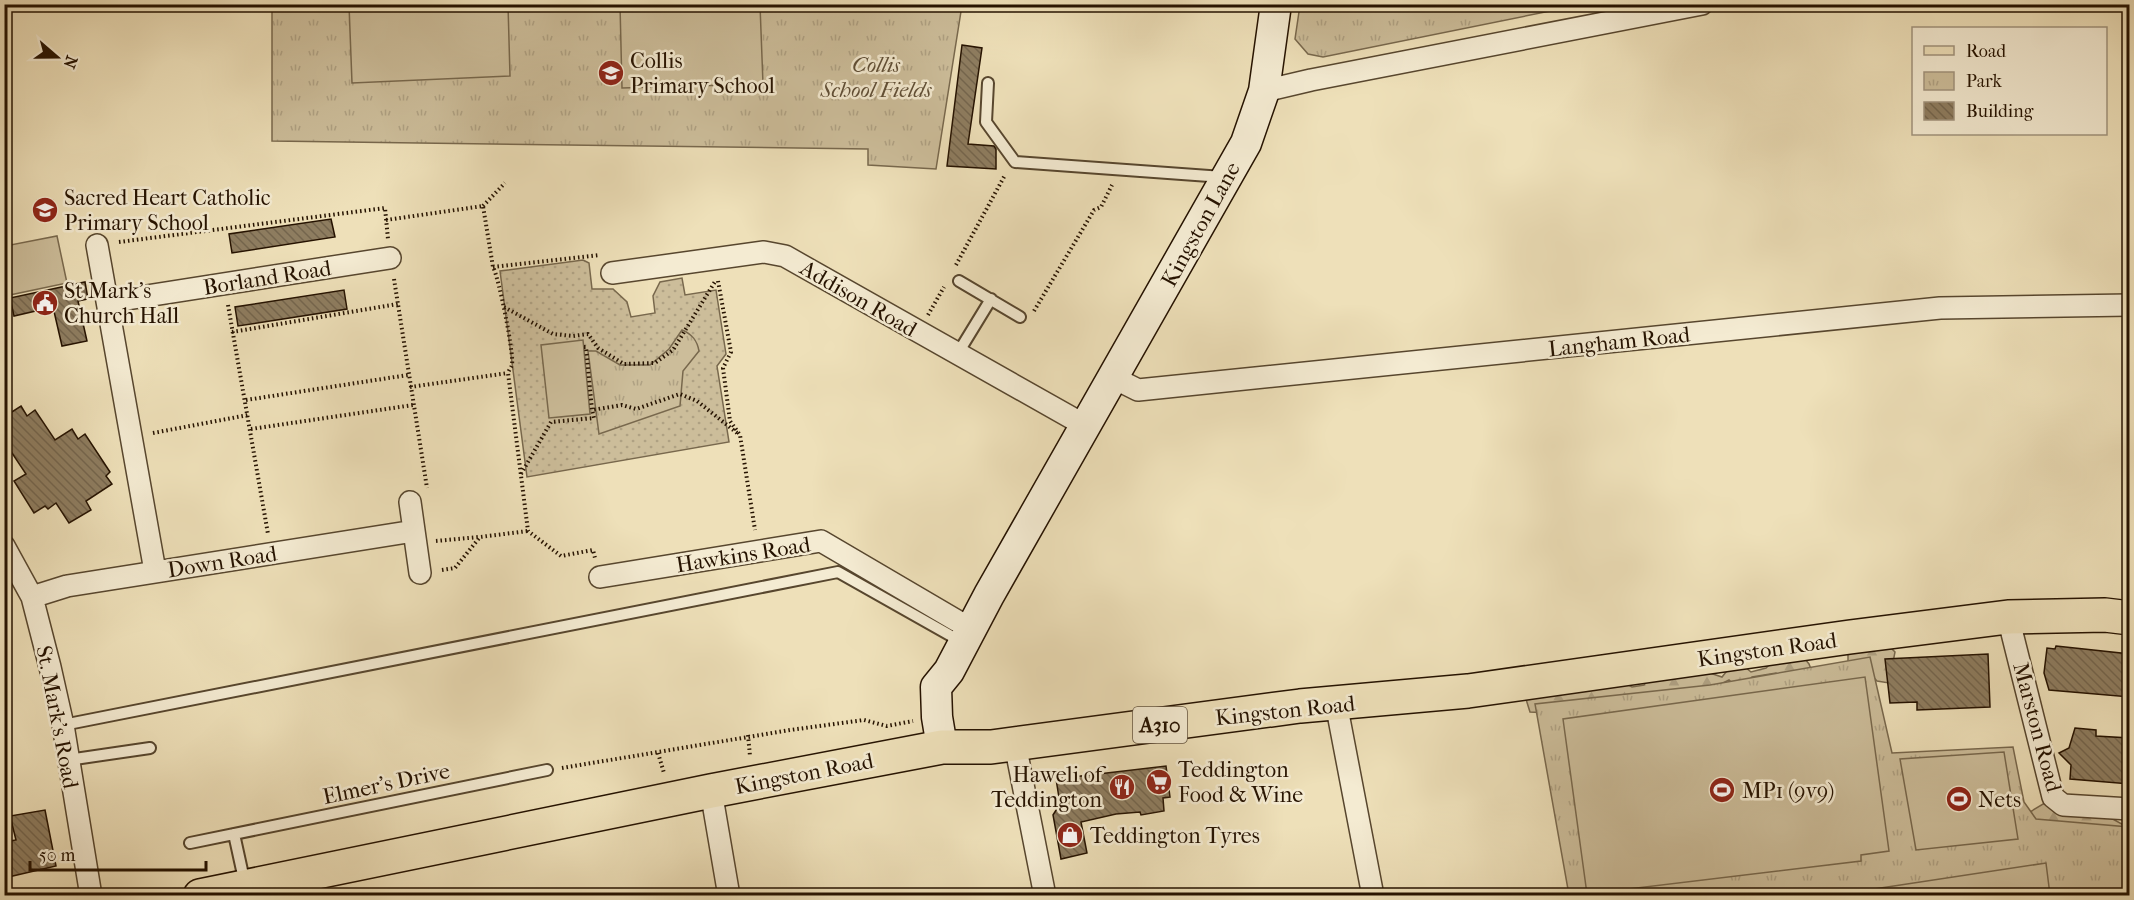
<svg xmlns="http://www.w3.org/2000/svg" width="2134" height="900" font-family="'IM FELL French Canon',serif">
	<defs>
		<pattern id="grass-dots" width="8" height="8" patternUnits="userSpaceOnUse" patternTransform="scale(1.5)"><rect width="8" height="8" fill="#ccbd9a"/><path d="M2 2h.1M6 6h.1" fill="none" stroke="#afa183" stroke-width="1.8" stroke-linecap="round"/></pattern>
		<pattern id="forest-firs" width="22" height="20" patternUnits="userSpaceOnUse" patternTransform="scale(1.5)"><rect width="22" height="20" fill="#ccbd9a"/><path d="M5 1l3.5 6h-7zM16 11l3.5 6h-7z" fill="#afa183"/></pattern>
		<pattern id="park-tufts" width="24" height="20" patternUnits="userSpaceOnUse" patternTransform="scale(1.5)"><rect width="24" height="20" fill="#ccbd9a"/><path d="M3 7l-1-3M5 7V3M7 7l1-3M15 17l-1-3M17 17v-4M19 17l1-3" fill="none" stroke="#afa183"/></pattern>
		<pattern id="building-back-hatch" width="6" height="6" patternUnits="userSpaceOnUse" patternTransform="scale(1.5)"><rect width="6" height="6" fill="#8e7d60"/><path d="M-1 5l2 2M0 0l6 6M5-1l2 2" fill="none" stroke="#74654d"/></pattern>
	</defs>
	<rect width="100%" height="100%" fill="#eee0b9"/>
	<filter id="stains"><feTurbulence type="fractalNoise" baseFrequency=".00333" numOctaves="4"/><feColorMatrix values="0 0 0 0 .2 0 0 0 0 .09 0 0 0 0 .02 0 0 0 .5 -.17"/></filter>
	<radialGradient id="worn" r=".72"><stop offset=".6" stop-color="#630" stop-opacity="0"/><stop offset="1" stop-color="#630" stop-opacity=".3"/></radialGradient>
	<path fill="url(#grass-dots)" stroke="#78684d" stroke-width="1.5" d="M583,260l6,3 3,26h21l14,13 4,15 24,-4 -2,-17 7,-14 22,-4 3,17 31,-5 10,64 -9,12 12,76 -202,35 -27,-206z"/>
	<path fill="url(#forest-firs)" stroke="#78684d" stroke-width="1.5" d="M1885,642l10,10 -6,31 -12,-2 -12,-13 -17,-1v-19z
		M1801,654l8,10 5,13 -30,5 -8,-9 -24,4 -5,6 -14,1 -4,-4 -8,4 -172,29 -19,-1 -5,-16 89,-19 18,10 12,-2 4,-7 47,-10 27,9 8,-10h15l6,5 15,-4 9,-9z
		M2048,801l63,17 18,10 -39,24 -65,-37z"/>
	<path fill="url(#park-tufts)" stroke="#78684d" stroke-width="1.5" d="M272,5h690l-26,164 -68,-4v-16l-596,-8z
		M1300,5v-1l280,1 -257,52 -15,-3 -13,-15z
		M682,330c10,4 15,10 17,21l-16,20 -3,35 -81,28 -11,-83h8l24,14h30l19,-16z
		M1870,657l22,96 121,-6 11,55 12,17 93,8v68h-560l-34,-191 175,-19z"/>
	<path fill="#ccbd9a" stroke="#78684d" stroke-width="1.5" d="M349,5h159l2,71 -158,7z
		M620,5h140l3,79 -141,4z
		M57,236l10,47 -62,13v-50z
		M583,340l7,74 -41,4 -8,-73z
		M1865,677l24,174 -28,4v6l-274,33 -24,-175z
		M2004,752l14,87 -102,11 -16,-91z
		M2046,863l4,32 -209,-1z"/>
	<path fill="url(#building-back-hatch)" stroke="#251200" stroke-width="1.5" d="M962,45l20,3 -14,96 26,2 2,3v20l-49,-3z
		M331,219l4,18 -103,16 -3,-19z
		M85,282l3,17 -10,2 9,40 -25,5 -9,-39 -39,9 -4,-18z
		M344,290l3,19 -109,17 -3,-19z
		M21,406l6,10 8,-6 20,30 17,-11 6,10 7,-5 25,38 -4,4 6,8 -26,17 5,9 -22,13 -13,-20 -8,6 -3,-3 -11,7 -20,-32 12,-7 -22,-33v-24z
		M2056,646l74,8v43l-81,-7 -5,-17 3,-25 8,1z
		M1988,654l2,53 -73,3v-8l-27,1 -5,-44z
		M2075,728l21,2v6l34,2v46l-60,-5 1,-14 -12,-12 10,-5z
		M1166,766l4,31 -7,1 1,13 -23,4 -1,-3 -24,2 -35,8 6,31 -26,6 -8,-44 7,-11 -4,-25z
		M45,810l11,56 -52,12v-36l12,-2 -6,-24z"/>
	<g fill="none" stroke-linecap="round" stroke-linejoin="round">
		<g stroke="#57462e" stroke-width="14">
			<path id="service" d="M988,83l-2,39 29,40 208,15
				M959,281l61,36
				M958,353l33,-54
				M63,725l775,-153 124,70
				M68,760l82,-12
				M234,834l11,50
				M190,843l357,-73"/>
		</g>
		<g stroke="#57462e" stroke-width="24">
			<path id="minor" d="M1264,91l47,-11 391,-76
				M97,245l58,326
				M612,273l152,-21 21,4 301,170
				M108,302l282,-44
				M1112,377l26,13 802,-82 190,-3
				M410,502l10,71
				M4,546l28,51 18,70 13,58 28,171
				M600,577l221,-36 150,88
				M32,597l35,-11 347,-55
				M2008,617l45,180 10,8 67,4
				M1336,703l37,193
				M1015,744l30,152
				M711,791l18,105"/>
		</g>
		<g stroke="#251200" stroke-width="33">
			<path id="secondary" d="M942,747l-5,-30 -1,-30 13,-16 40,-76 257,-452 18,-52 12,-87"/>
		</g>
		<g stroke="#251200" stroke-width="36">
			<path id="primary" d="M200,896l511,-105 231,-44h49l309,-41 168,-15 382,-54 158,-20 97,-2 25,3"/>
		</g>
		<path stroke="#251200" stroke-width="4" stroke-dasharray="1.5 3" stroke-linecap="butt" d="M483,206l22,-23
			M386,220l97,-14 10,61c6,11 21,86 19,98 -1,3 -3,5 -4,8l20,158 33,25 32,-6 2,8
			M119,242l266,-34 3,31
			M956,265l49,-90
			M493,267l107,-12
			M394,279l33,209
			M718,281l13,71 -8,16 7,53 10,14 15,95
			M228,305l40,229
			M504,307l49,27 20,2 15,-2 10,14 26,16 31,-1 18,-13 43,-70
			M1034,311l60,-101 7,-3 11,-22
			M928,315l16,-28
			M232,332l166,-28
			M584,347h2l6,63 30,-5 14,4 44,-15 17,7 40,32
			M410,387l98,-14
			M246,400l162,-25
			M251,429l162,-24
			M153,433l95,-18
			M521,474l30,-52 43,-4 -2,-8
			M436,541l43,-4
			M442,570l13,-2 25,-31 48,-6
			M748,735l2,21
			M658,753l6,20
			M562,768l228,-38 74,-10 23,6 26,-5"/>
		<use href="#service" stroke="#f4ebd2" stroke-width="10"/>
		<use href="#minor" stroke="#f4ebd2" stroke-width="21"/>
		<use href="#secondary" stroke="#f4ebd2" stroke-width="30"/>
		<use href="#primary" stroke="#eee0b9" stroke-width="33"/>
	</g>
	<defs>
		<g id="school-disc" transform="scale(1.35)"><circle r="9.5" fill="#8f2418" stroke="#f4ebd2"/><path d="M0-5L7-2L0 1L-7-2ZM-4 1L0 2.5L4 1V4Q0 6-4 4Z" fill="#fff"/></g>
		<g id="civic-disc" transform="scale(1.35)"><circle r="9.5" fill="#8f2418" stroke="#f4ebd2"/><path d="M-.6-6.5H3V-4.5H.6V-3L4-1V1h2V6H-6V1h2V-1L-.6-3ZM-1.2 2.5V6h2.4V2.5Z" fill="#fff"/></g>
		<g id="supermarket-disc" transform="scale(1.35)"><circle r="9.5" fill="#8f2418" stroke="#f4ebd2"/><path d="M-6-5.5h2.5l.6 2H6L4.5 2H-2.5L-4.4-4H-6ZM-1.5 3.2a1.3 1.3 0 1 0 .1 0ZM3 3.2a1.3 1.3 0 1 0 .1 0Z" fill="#fff"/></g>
		<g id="restaurant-disc" transform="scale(1.35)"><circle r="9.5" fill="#8f2418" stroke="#f4ebd2"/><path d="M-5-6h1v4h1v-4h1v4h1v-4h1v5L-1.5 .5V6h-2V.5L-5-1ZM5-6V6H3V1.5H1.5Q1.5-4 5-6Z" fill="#fff"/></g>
		<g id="stadium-disc" transform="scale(1.35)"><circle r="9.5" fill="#8f2418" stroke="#f4ebd2"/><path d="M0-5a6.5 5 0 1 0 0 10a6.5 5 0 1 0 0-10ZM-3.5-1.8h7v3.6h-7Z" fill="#fff"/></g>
		<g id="shop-disc" transform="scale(1.35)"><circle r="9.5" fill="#8f2418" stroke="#f4ebd2"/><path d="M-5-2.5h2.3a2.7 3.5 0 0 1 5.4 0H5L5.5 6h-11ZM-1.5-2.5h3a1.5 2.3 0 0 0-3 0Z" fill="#fff"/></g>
	</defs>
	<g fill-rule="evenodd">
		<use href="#school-disc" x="611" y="73"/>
		<use href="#school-disc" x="45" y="210"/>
		<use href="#civic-disc" x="45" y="303"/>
		<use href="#supermarket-disc" x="1159" y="782"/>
		<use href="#restaurant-disc" x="1122" y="787"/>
		<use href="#stadium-disc" x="1722" y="790"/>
		<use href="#stadium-disc" x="1959" y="799"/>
		<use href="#shop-disc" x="1070" y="835"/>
	</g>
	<g text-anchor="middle" stroke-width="5" stroke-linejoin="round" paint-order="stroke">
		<rect fill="#f4ebd2" stroke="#63533f" stroke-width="1.5" x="1133" y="707" width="54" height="36" rx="4.5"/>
		<g font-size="21" font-weight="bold" fill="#251200">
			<text x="1160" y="732">A310</text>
		</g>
		<g font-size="22" fill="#251200" stroke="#f4ebd2" text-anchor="start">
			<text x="630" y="68">Collis<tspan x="630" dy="25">Primary School</tspan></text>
			<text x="64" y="205">Sacred Heart Catholic<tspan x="64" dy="25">Primary School</tspan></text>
			<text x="64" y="298">St Mark's<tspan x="64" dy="25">Church Hall</tspan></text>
			<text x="1178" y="777">Teddington<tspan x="1178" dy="25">Food &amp; Wine</tspan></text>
			<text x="1102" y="782" text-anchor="end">Haweli of<tspan x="1102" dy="25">Teddington</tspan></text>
			<text x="1742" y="798">MP1 (9v9)</text>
			<text x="1978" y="807">Nets</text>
			<text x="1090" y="843">Teddington Tyres</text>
		</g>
		<g font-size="22" font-style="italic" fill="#5f4e36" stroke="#f4ebd2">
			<text x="876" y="72">Collis<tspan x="876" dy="25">School Fields</tspan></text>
		</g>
		<g font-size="22" fill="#251200" stroke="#f4ebd2">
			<text transform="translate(1200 224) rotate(-61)" y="8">Kingston Lane</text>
			<text transform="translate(267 277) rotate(-9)" y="8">Borland Road</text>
			<text transform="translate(859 298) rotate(30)" y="8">Addison Road</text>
			<text transform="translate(1619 341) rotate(-6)" y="8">Langham Road</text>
			<text transform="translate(743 554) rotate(-9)" y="8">Hawkins Road</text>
			<text transform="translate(222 561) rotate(-9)" y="8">Down Road</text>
			<text transform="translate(1767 649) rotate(-8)" y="8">Kingston Road</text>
			<text transform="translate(1285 710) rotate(-6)" y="8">Kingston Road</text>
			<text transform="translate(58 717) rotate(79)" y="8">St. Mark's Road</text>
			<text transform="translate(2038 727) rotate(75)" y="8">Marston Road</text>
			<text transform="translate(804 773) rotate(-11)" y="8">Kingston Road</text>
			<text transform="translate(386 783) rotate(-12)" y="8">Elmer's Drive</text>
		</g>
	</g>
	<rect width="2134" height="900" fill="none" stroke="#eee0b9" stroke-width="24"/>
	<rect x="6" y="6" width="2122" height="888" fill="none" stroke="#251200" stroke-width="3"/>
	<rect x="12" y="12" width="2110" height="876" fill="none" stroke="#251200" stroke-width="1.5"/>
	<rect x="1912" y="27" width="195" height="108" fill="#f4ebd2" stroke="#a1947e" stroke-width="1.5"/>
	<rect x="1924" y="46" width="30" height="9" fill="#eee0b9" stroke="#a1947e" stroke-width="1.5"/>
	<text x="1966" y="57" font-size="18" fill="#251200">Road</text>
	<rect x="1924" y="72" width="30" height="18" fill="url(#park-tufts)" stroke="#a1947e" stroke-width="1.5"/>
	<text x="1966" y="87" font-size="18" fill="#251200">Park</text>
	<rect x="1924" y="102" width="30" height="18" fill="url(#building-back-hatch)" stroke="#a1947e" stroke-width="1.5"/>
	<text x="1966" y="117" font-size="18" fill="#251200">Building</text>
	<g transform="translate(57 57) rotate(110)" stroke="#f4ebd2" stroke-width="4.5" paint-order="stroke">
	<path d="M0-4.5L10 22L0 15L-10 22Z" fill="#251200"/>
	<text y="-9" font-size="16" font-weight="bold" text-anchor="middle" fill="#251200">N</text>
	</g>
	<path d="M30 861v9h176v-9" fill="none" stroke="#251200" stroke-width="3"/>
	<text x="39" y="861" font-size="18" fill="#251200" stroke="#f4ebd2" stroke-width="4.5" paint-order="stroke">50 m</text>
	<rect width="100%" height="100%" filter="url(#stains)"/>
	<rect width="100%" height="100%" fill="url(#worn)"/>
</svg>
